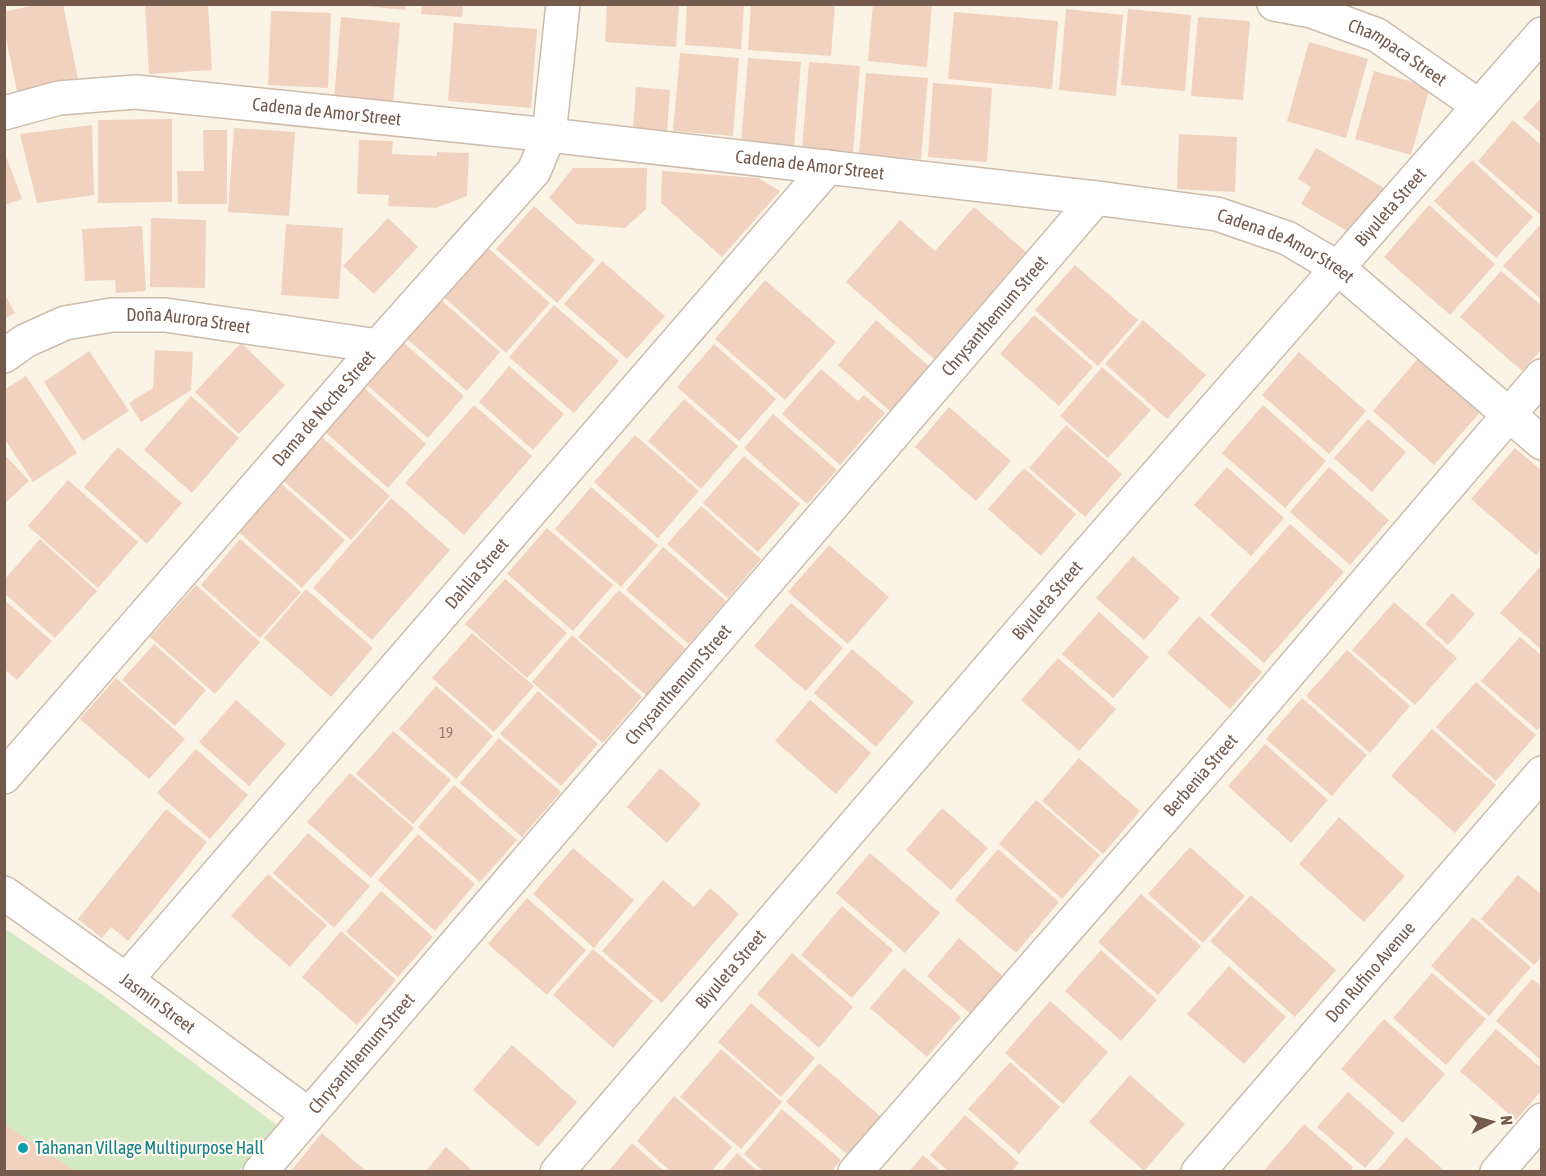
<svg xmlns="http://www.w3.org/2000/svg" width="1546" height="1176" font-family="'Asap Condensed',sans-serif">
	<rect width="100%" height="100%" fill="#fbf3e5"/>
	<path fill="#d3e9c4" d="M4,928l100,68 174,130 -39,45h-234z"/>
	<path fill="#f0d2be" d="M39,4h24l16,80 -61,12 -14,-67v-17z
		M145,4h63l4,66 -63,4z
		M366,4h39v6l-39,-4z
		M607,4h72l-3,43 -71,-5z
		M687,4h57l-3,45 -56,-4z
		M751,4h84l-4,52 -83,-6z
		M873,4h59l-5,63 -59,-6z
		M422,5h41l-1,12 -41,-3z
		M1066,9l57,6 -7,81 -57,-6z
		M1128,9l63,6 -6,76 -64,-6z
		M271,11l60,2 -3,75 -60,-3z
		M954,12l104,9 -6,68 -104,-10z
		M341,17l59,6 -7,82 -59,-5z
		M1198,17l52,4 -7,79 -52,-4z
		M454,23l83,6 -6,79 -83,-7z
		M1309,42l59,17 -22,79 -59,-17z
		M680,53l59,5 -6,78 -60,-5z
		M748,58l53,4 -7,85 -53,-4z
		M809,62l51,4 -7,88 -51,-4z
		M1374,71l56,16 -19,68 -56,-16z
		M866,73l62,5 -7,81 -62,-5z
		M933,83l59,5 -5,74 -59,-5z
		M636,87l34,3 -3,42 -34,-3z
		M1542,97v37l-19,-16z
		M172,119v83l-74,1v-83z
		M1513,120l29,26v70l-64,-55z
		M92,125l2,70 -57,8 -17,-69z
		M234,128l61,4 -6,84 -61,-4z
		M203,130h24v74h-49l-1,-33h27z
		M1179,134l58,3 -2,55 -58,-3z
		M359,140l34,1 -1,13 45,2v-4l32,1 -2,43 -31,12 -48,-2 1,-11 -32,-1z
		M1316,148l70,41 -27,49 -58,-34 10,-17 -13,-8z
		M4,151l18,48 -18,6z
		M1472,160l61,57 -37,41 -62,-57z
		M573,168h74l-1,41 -21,19 -48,-4 -28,-26z
		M662,171l96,7 22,13 -58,66 -61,-54z
		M1429,205l66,59 -45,51 -66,-58z
		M534,206l61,54 -38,43 -61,-54z
		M974,207l52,45 -92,107 -88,-77 54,-62 35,31z
		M151,218l55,2 -1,68 -55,-1z
		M388,218l30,29 -44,47 -31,-28z
		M1542,223v77l-39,-34z
		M286,224l57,4 -4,71 -58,-4z
		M142,226l4,65 -30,2 -1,-13 -30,1 -3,-52z
		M487,247l63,56 -44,50 -62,-56z
		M602,261l63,55 -38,43 -63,-55z
		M1075,265l63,55 -40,46 -63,-56z
		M1501,271l41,35v43l-20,22 -62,-54z
		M765,280l71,62 -51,58 -70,-61z
		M4,293l11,20 -11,6z
		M440,299l60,53 -33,39 -61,-53z
		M554,305l65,56 -45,52 -65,-56z
		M1034,315l59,52 -34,39 -59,-52z
		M876,320l55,48 -39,45 -54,-48z
		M1143,320l63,55 -39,44 -62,-55z
		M403,342l61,54 -36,42 -62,-54z
		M241,343l44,42 -46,49 -44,-42z
		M714,344l62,55 -37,42 -62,-54z
		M155,350l38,2 -2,38 -50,32 -12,-19 24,-15z
		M89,351l40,60 -46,30 -39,-59z
		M1299,352l67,59 -37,43 -67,-59z
		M1420,356l61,55 -47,54 -61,-54z
		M509,366l55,48 -31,36 -54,-48z
		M1102,367l49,43 -43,48 -48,-42z
		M821,369l37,32 6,-6 21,18 -45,52 -58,-51z
		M26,376l51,77 -44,29 -29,-44v-48z
		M362,386l64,58 -38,44 -65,-58z
		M191,396l48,42 -47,55 -48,-43z
		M684,399l54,47 -37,43 -53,-48z
		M474,405l58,51 -68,79 -59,-52z
		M1263,405l63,56 -41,47 -63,-55z
		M949,407l62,54 -35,40 -61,-54z
		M773,414l64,56 -30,34 -63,-56z
		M1368,419l38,33 -34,40 -38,-34z
		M1066,425l56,49 -37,43 -56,-49z
		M317,433l73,63 -39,44 -72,-63z
		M635,435l64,56 -41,47 -64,-56z
		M118,447l64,56 -35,41 -63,-57z
		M1515,448l27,23v77l-6,7 -65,-56z
		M4,454l25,27 -25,23z
		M744,456l56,48 -42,48 -55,-49z
		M1227,467l57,51 -33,38 -57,-51z
		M1329,467l60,53 -39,45 -60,-53z
		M1024,468l52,46 -35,42 -53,-47z
		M68,480l70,62 -40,46 -70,-62z
		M277,480l68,60 -43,48 -67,-59z
		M591,487l67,58 -37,42 -66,-58z
		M391,498l59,52 -78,90 -59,-52z
		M701,506l60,53 -33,39 -61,-54z
		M1290,524l54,48 -80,91 -54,-48z
		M547,528l66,57 -40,46 -66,-57z
		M40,539l57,52 -42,47 -51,-45v-13z
		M240,539l61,53 -41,46 -59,-53z
		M829,545l60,52 -41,47 -60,-52z
		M663,547l63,54 -37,43 -63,-54z
		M1133,556l47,42 -36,42 -48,-42z
		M1539,568l3,2v80l-42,-37z
		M505,579l62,54 -40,45 -62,-54z
		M196,585l64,57 -45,52 -65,-57z
		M306,589l67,59 -42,49 -67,-59z
		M619,590l67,59 -40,46 -68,-58z
		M1452,593l23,21 -27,31 -23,-21z
		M4,600l48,41 -35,39 -13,-11z
		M1394,602l63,56 -42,47 -63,-55z
		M791,603l52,45 -37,43 -52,-45z
		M1099,612l50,45 -36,41 -51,-44z
		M1199,616l63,56 -32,37 -63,-56z
		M472,633l62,53 -40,46 -62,-54z
		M572,635l70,62 -39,46 -71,-61z
		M1520,637l22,19v69l-5,5 -56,-49z
		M154,644l52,46 -31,36 -53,-46z
		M852,649l62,53 -38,45 -62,-54z
		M1347,650l63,56 -40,47 -64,-57z
		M1058,658l58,51 -37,42 -58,-51z
		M116,678l69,61 -36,40 -69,-60z
		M1476,682l60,53 -40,46 -60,-54z
		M436,686l57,50 -37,43 -57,-50z
		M538,691l60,53 -37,42 -61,-52z
		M1302,698l65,57 -35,41 -66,-57z
		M236,700l50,44 -37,42 -50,-44z
		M810,700l61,53 -35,41 -61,-53z
		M1432,729l64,56 -41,48 -64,-57z
		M393,731l58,49 -38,44 -57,-50z
		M499,738l62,54 -39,45 -62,-54z
		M1265,744l63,56 -37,43 -63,-57z
		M196,749l52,46 -38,44 -53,-46z
		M1079,758l61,53 -37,43 -61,-53z
		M660,768l41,36 -34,39 -40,-36z
		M350,773l64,55 -43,50 -64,-56z
		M454,785l63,55 -37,42 -62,-55z
		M1036,800l64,55 -38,44 -63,-55z
		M942,808l46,40 -37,42 -45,-40z
		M166,809l41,33 -79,99 -17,-14 -9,11 -24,-19z
		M1339,817l66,59 -41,46 -65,-58z
		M308,833l62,53 -36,42 -61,-55z
		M418,834l57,50 -40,47 -57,-51z
		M1190,847l55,49 -42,47 -55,-49z
		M573,848l61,52 -40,48 -61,-54z
		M998,849l61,53 -43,51 -61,-53z
		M870,853l70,60 -35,40 -69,-60z
		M268,874l59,51 -37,42 -59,-51z
		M1518,875l24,20v61l-8,9 -53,-46z
		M663,880l31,27 16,-19 29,26 -77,89 -60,-52z
		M381,891l52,46 -35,40 -52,-45z
		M1141,894l60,52 -43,49 -60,-53z
		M1251,895l85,75 -41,47 -85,-76z
		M527,898l59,52 -39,45 -59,-51z
		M842,906l51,44 -41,48 -51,-43z
		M1473,917l58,50 -42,49 -58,-50z
		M341,931l55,49 -39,45 -55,-48z
		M959,938l46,40 -32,38 -46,-40z
		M593,949l60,52 -40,47 -60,-53z
		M1101,950l56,50 -36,41 -56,-50z
		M792,953l61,54 -34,41 -62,-54z
		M1229,966l57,51 -42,47 -57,-50z
		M904,968l57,49 -34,40 -57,-49z
		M1432,973l54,46 -40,46 -53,-47z
		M1532,979l10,8v74l-46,-40z
		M1050,1001l58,51 -45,52 -58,-51z
		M751,1003l64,55 -34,39 -63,-55z
		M1384,1019l61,55 -42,49 -62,-54z
		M1496,1029l46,40v21l-26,30 -56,-49z
		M512,1045l65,57 -39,45 -65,-57z
		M721,1049l61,53 -41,47 -61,-52z
		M1010,1062l50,45 -41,47 -51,-45z
		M819,1063l62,54 -33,38 -62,-53z
		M1130,1075l55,49 -41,47 -55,-49z
		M1348,1092l47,41 -30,35 -48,-41z
		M674,1096l58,51 -21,25h-40l-34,-31z
		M782,1109l59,51 -10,12h-67l-20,-18z
		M965,1115l54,48 -8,9h-62l-19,-17z
		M4,1124l73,48h-73z
		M1304,1124l49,43 -3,5h-87z
		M322,1133l45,39h-77z
		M1406,1137l40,35h-70z
		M632,1143l33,29h-57z
		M446,1147l28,25h-49z
		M737,1153l22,19h-38z
		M923,1155l19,17h-33z"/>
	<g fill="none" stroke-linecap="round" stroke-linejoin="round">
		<g stroke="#cdbbac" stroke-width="36">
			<g id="street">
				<path id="s1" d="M1274,4l38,7 65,24 102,71"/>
				<path id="s2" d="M4,113l55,-15 77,-6 413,43 547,63 121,16 70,24 51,30 204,175"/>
				<path id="s3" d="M4,356l21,-15 40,-18 47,-8h53l213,31"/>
				<path id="s4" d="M4,777l374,-431 156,-175 15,-36 14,-131"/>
				<path id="s5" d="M4,893l122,87 183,135"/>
				<path id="s6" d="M126,980l702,-813"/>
				<path id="s7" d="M260,1172l836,-974"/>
				<path id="s8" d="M557,1172l506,-590 479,-548"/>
				<path id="s9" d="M855,1172l386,-443 301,-353"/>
				<path id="s10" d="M1198,1172l344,-399"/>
				<path d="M1497,1172l45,-52"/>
			</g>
		</g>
		<use href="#street" stroke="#fff" stroke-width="33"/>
	</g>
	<circle fill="#0f9aa8" stroke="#fef7eb" stroke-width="2" cx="23" cy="1148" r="6"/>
	<g text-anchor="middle" stroke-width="4.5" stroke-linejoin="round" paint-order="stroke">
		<g font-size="15" fill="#937868">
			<text x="446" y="738">19</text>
		</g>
		<g font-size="18" fill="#745a4b" stroke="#fef7eb">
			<text dy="6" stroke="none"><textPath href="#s1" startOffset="134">Champaca Street</textPath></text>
			<text dy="6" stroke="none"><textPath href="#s2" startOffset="326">Cadena de Amor Street</textPath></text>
			<text dy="6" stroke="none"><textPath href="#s2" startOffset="812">Cadena de Amor Street</textPath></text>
			<text dy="6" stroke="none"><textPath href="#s8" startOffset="1275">Biyuleta Street</textPath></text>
			<text dy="6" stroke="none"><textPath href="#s2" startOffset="1298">Cadena de Amor Street</textPath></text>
			<text dy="6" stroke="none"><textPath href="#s7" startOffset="1128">Chrysanthemum Street</textPath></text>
			<text dy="6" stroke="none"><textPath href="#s3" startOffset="194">Doña Aurora Street</textPath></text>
			<text dy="6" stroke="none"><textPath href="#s4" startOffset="488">Dama de Noche Street</textPath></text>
			<text dy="6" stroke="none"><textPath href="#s6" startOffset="537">Dahlia Street</textPath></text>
			<text dy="6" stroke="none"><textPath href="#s8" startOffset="753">Biyuleta Street</textPath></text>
			<text dy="6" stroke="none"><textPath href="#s7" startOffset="642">Chrysanthemum Street</textPath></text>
			<text dy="6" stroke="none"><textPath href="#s9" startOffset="526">Berbenia Street</textPath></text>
			<text dy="6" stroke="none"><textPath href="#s8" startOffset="267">Biyuleta Street</textPath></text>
			<text dy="6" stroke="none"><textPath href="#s10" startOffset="264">Don Rufino Avenue</textPath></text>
			<text dy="6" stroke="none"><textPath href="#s5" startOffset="189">Jasmin Street</textPath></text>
			<text dy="6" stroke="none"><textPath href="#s7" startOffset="156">Chrysanthemum Street</textPath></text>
		</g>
		<g font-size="18" fill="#0d838f" stroke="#fef7eb" text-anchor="start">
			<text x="35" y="1154">Tahanan Village Multipurpose Hall</text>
		</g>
	</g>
	<rect width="1546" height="1176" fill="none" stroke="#745a4b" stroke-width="12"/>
	<g transform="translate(1492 1122) rotate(84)" stroke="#fef7eb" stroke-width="4.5" paint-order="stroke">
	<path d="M0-4.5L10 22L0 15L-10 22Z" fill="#745a4b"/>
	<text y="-9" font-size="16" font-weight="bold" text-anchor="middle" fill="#745a4b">N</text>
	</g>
</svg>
